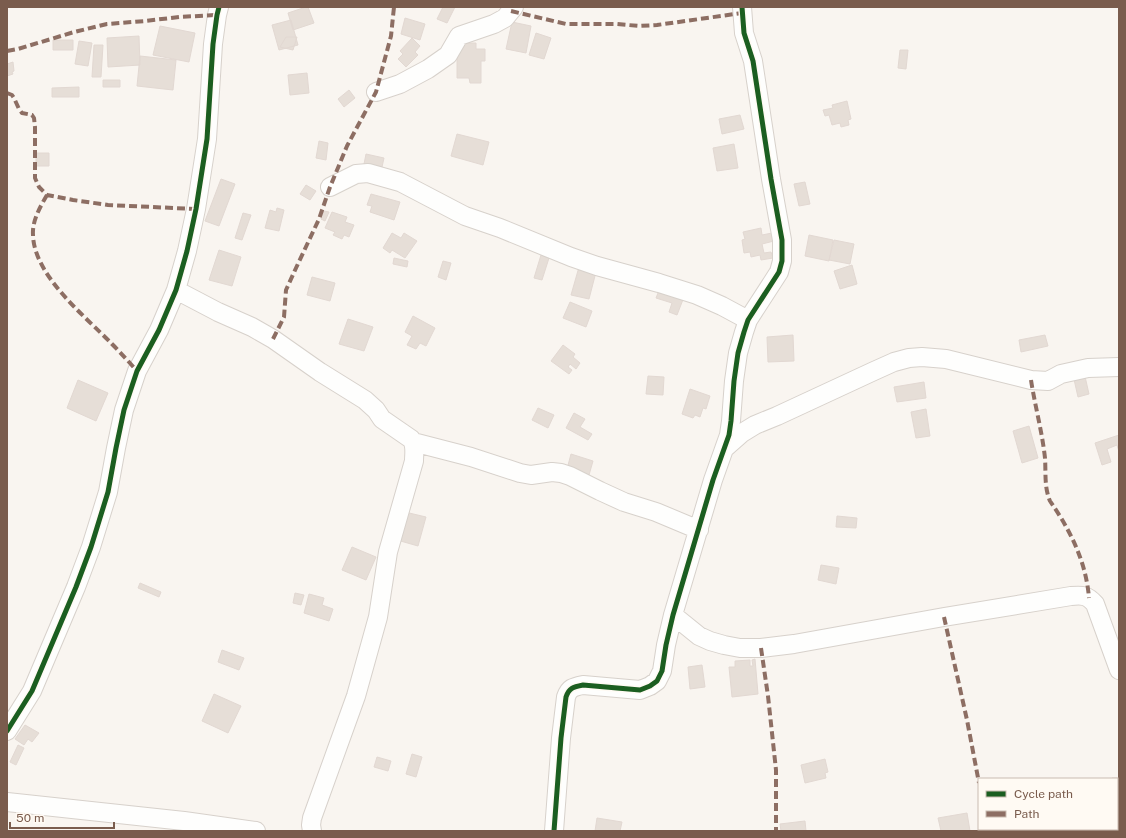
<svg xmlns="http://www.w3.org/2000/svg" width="1126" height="838" font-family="'Public Sans',sans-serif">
	<rect width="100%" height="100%" fill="#f9f5f0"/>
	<path fill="#e6ded7" stroke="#e2d8d2" d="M306,7h2l6,16 -21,7 -5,-17z
		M443,7h12l-8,16 -10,-4z
		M405,18l20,6 -5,16 -19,-6z
		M291,20l7,25 -19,5 -7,-25z
		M512,22l19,4 -5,27 -20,-4z
		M160,26l35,7 -6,29 -36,-7z
		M536,33l15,5 -7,21 -15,-4z
		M139,36l1,29 -32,2 -1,-29z
		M286,37h11l-4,13 -13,-3z
		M412,38l8,8 -5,6 3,3 -12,12 -8,-8 5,-5 -3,-3z
		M53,40h20v10h-20z
		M79,41l13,2 -4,23 -13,-2z
		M457,43h19v6h9v12h-4v22h-11l-1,-5h-12z
		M94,45h9l-2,32h-9z
		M900,50h8l-2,19 -8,-1z
		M140,56l36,4 -3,30 -36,-4z
		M13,62l1,9 -2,1 1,2 -6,2v-12z
		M307,73l2,20 -19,2 -2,-20z
		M103,80h17v7h-17z
		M79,87v10h-27v-9z
		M349,90l6,8 -11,9 -6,-8z
		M847,101l4,18 -3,1 1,5 -8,2 -1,-4 -8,2 -3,-10 -4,1 -2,-6 10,-2 -1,-3z
		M740,115l4,14 -22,5 -3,-15z
		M457,134l32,8 -6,23 -32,-9z
		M319,141l9,2 -2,17 -10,-2z
		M734,144l4,24 -21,3 -4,-23z
		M36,153h13v13h-13z
		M366,154l18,4 -2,9 -18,-3z
		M221,179l14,5 -16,42 -14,-5z
		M805,182l5,22 -11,2 -5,-22z
		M306,185l10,6 -6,9 -10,-6z
		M371,194l29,8 -6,18 -24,-8 2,-6 -5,-1z
		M277,208l7,2 -5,21 -14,-3 5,-18 6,2z
		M324,211l5,1 -4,9 -4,-2z
		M332,212l15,5 -2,5 9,3 -5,12 -5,-2 -2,4 -9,-4 2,-3 -10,-4z
		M243,213l8,2 -9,25 -7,-2z
		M761,228l1,7 10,-2 2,8 -12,3 2,9 7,-1 2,6 -12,2 -1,-5 -9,2 -1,-5 -6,1 -2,-13 3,-1 -2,-7z
		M392,233l9,5 3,-5 13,8 -12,17 -13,-8 -2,3 -7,-5z
		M809,235l24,5 -4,21 -24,-5z
		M834,240l20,4 -4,20 -21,-4z
		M219,250l22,7 -9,29 -23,-6z
		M541,255l8,3 -7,22 -8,-2z
		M394,258l14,3 -1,6 -14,-3z
		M443,261l8,2 -5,17 -8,-3z
		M852,265l5,19 -17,5 -6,-18z
		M579,267l17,5 -7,27 -18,-4z
		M312,277l23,6 -5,18 -23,-6z
		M660,288l24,9 -7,18 -8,-3 3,-9 -16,-5z
		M570,302l22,9 -6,16 -23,-9z
		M413,316l22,12 -9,18 -6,-3 -4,6 -9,-4 5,-9 -7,-4z
		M348,319l25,8 -9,24 -25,-7z
		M793,335l1,26 -26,1 -1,-25z
		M1045,335l3,11 -27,6 -2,-12z
		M563,345l12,9 -2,3 7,6 -4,6 -6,-5 -2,3 4,3 -3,4 -18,-13z
		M1084,372l5,22 -11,3 -5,-22z
		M648,376l16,1 -1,18 -17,-1z
		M78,380l30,13 -12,28 -29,-13z
		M924,382l2,16 -29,4 -3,-15z
		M690,389l20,7 -4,13 -3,-1 -3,9 -5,-2 -2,3 -11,-4z
		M538,408l16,7 -6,13 -16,-8z
		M926,409l4,27 -14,2 -5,-26z
		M574,413l11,6 -5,8 12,7 -4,6 -22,-12z
		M1029,426l9,32 -16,5 -9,-32z
		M1119,435v17l-2,-7 -10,4 4,13 -9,3 -7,-22z
		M571,454l22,7 -4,14 -22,-6z
		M405,512l21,5 -8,29 -21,-6z
		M837,516l20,2 -1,10 -20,-1z
		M352,547l24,10 -10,23 -24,-10z
		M821,565l18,3 -3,16 -18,-4z
		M140,583l21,9 -2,5 -21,-9z
		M295,593l9,2 -3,10 -8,-2z
		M309,594l15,4 -2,7 11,4 -4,12 -25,-8z
		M222,650l22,8 -5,12 -21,-8z
		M755,659l3,35 -26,3 -3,-30h6v-6l15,-1v6h3l-1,-6z
		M702,665l3,22 -15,2 -2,-22z
		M214,694l27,12 -13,27 -26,-12z
		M25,725l14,8 -7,9 -4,-3 -4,6 -9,-6z
		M18,745l6,3 -8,17 -6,-3z
		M412,754l10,3 -6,20 -10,-3z
		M377,757l14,4 -3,10 -14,-4z
		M825,759l3,13 -3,1 1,5 -21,5 -4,-18z
		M1112,778h7v37h-2v-36h-5z
		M967,813l3,18h-29l-3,-13z
		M597,818l25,4 -2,9h-25z
		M805,821l1,10h-25l-1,-7z"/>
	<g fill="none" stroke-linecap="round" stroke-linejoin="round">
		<g stroke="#d7d1cb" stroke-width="20">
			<path id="minor" d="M376,92l24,-8 28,-15 20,-14 11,-19 35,-12 11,-6 9,-11
				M330,187l26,-13 12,-1 32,9 65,34 35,12 71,29 26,9 62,17 38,12 25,11 26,14
				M176,290l42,22 34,15 21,12 47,33 45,28 11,10 6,9 29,20c5,6 3,14 3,22l-26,91 -10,65 -22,79 -44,122 -1,7 1,6
				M413,442l58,15 49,16 11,2 21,-3 9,1 9,3 30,15 24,11 32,10 43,18
				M725,448l17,-15 13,-8 22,-9 97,-45 20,-9 15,-4 13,-1 24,2 85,21 17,1 13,-7 27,-6 31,-1
				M673,615l26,21 11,5 14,4 16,3h21l33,-4 150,-27 127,-21c12,-1 16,-1 24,8l24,66
				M7,731l25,-40 44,-104 15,-40 17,-55 8,-44 8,-38 13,-39 22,-41 17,-40 11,-39 9,-42 11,-70 6,-95 4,-29 2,-8
				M7,802l177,19 72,10
				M554,831l7,-93 5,-41c3,-9 7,-10 17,-12l57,5 10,-4 7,-5 5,-10 4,-26 7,-30 40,-135 16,-45 2,-14 3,-40 4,-28 6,-21 4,-12 31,-48 3,-11v-21l-11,-61 -18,-118 -9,-28 -2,-26"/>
		</g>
		<use href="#minor" stroke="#fefefd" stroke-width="18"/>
		<path stroke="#8d6e63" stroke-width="4" stroke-dasharray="8 4" stroke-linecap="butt" d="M511,11l55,13h51l22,2 18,-1 85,-12
			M7,51l11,-2 56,-17 33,-8 38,-3 34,-4 38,-2
			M7,93l5,2 2,3 5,11 3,4 10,2 2,3 1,9v51l4,9 8,8 26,5 35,5 88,4
			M47,195c-7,12 -15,26 -14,40 1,41 53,82 79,109 9,9 17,18 25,27
			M273,339l11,-22 2,-27 10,-22 23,-49 11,-32 17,-41 29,-54 15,-56 3,-29
			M1031,380c4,26 11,51 14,78 1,14 -1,29 5,43 20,29 36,60 39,97
			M944,617l23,103 12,63
			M761,648l7,48 8,74v61
			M987,829v2"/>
		<g stroke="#fffaf3" stroke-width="8">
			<path id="cycleway" d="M7,731l25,-40 44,-104 15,-40 17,-55 8,-44 8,-38 13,-39 22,-41 17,-40 11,-39 9,-42 11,-70 6,-95 4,-29 2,-8
				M554,831l7,-93 5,-41c3,-9 7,-10 17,-12l57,5 10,-4 7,-5 5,-10 4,-26 7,-30 40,-135 16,-45 2,-14 3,-40 4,-28 6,-21 4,-12 31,-48 3,-11v-21l-11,-61 -18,-118 -9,-28 -2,-26"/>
		</g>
		<use href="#cycleway" stroke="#1b5e20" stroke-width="5"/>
	</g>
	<rect width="1126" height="838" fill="none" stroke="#7a5c4d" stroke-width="16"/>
	<rect x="978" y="778" width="140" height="52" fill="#fffaf3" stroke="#cabbb1"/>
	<rect x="986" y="791" width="20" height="6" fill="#1b5e20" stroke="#cabbb1"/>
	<text x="1014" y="798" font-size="12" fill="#7a5c4d">Cycle path</text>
	<rect x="986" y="811" width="20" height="6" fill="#8d6e63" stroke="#cabbb1"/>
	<text x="1014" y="818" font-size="12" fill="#7a5c4d">Path</text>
	<path d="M10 822v6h104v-6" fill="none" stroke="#7a5c4d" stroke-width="2"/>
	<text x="16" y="822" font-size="12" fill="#7a5c4d" stroke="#fffaf3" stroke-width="3" paint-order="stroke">50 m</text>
</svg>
